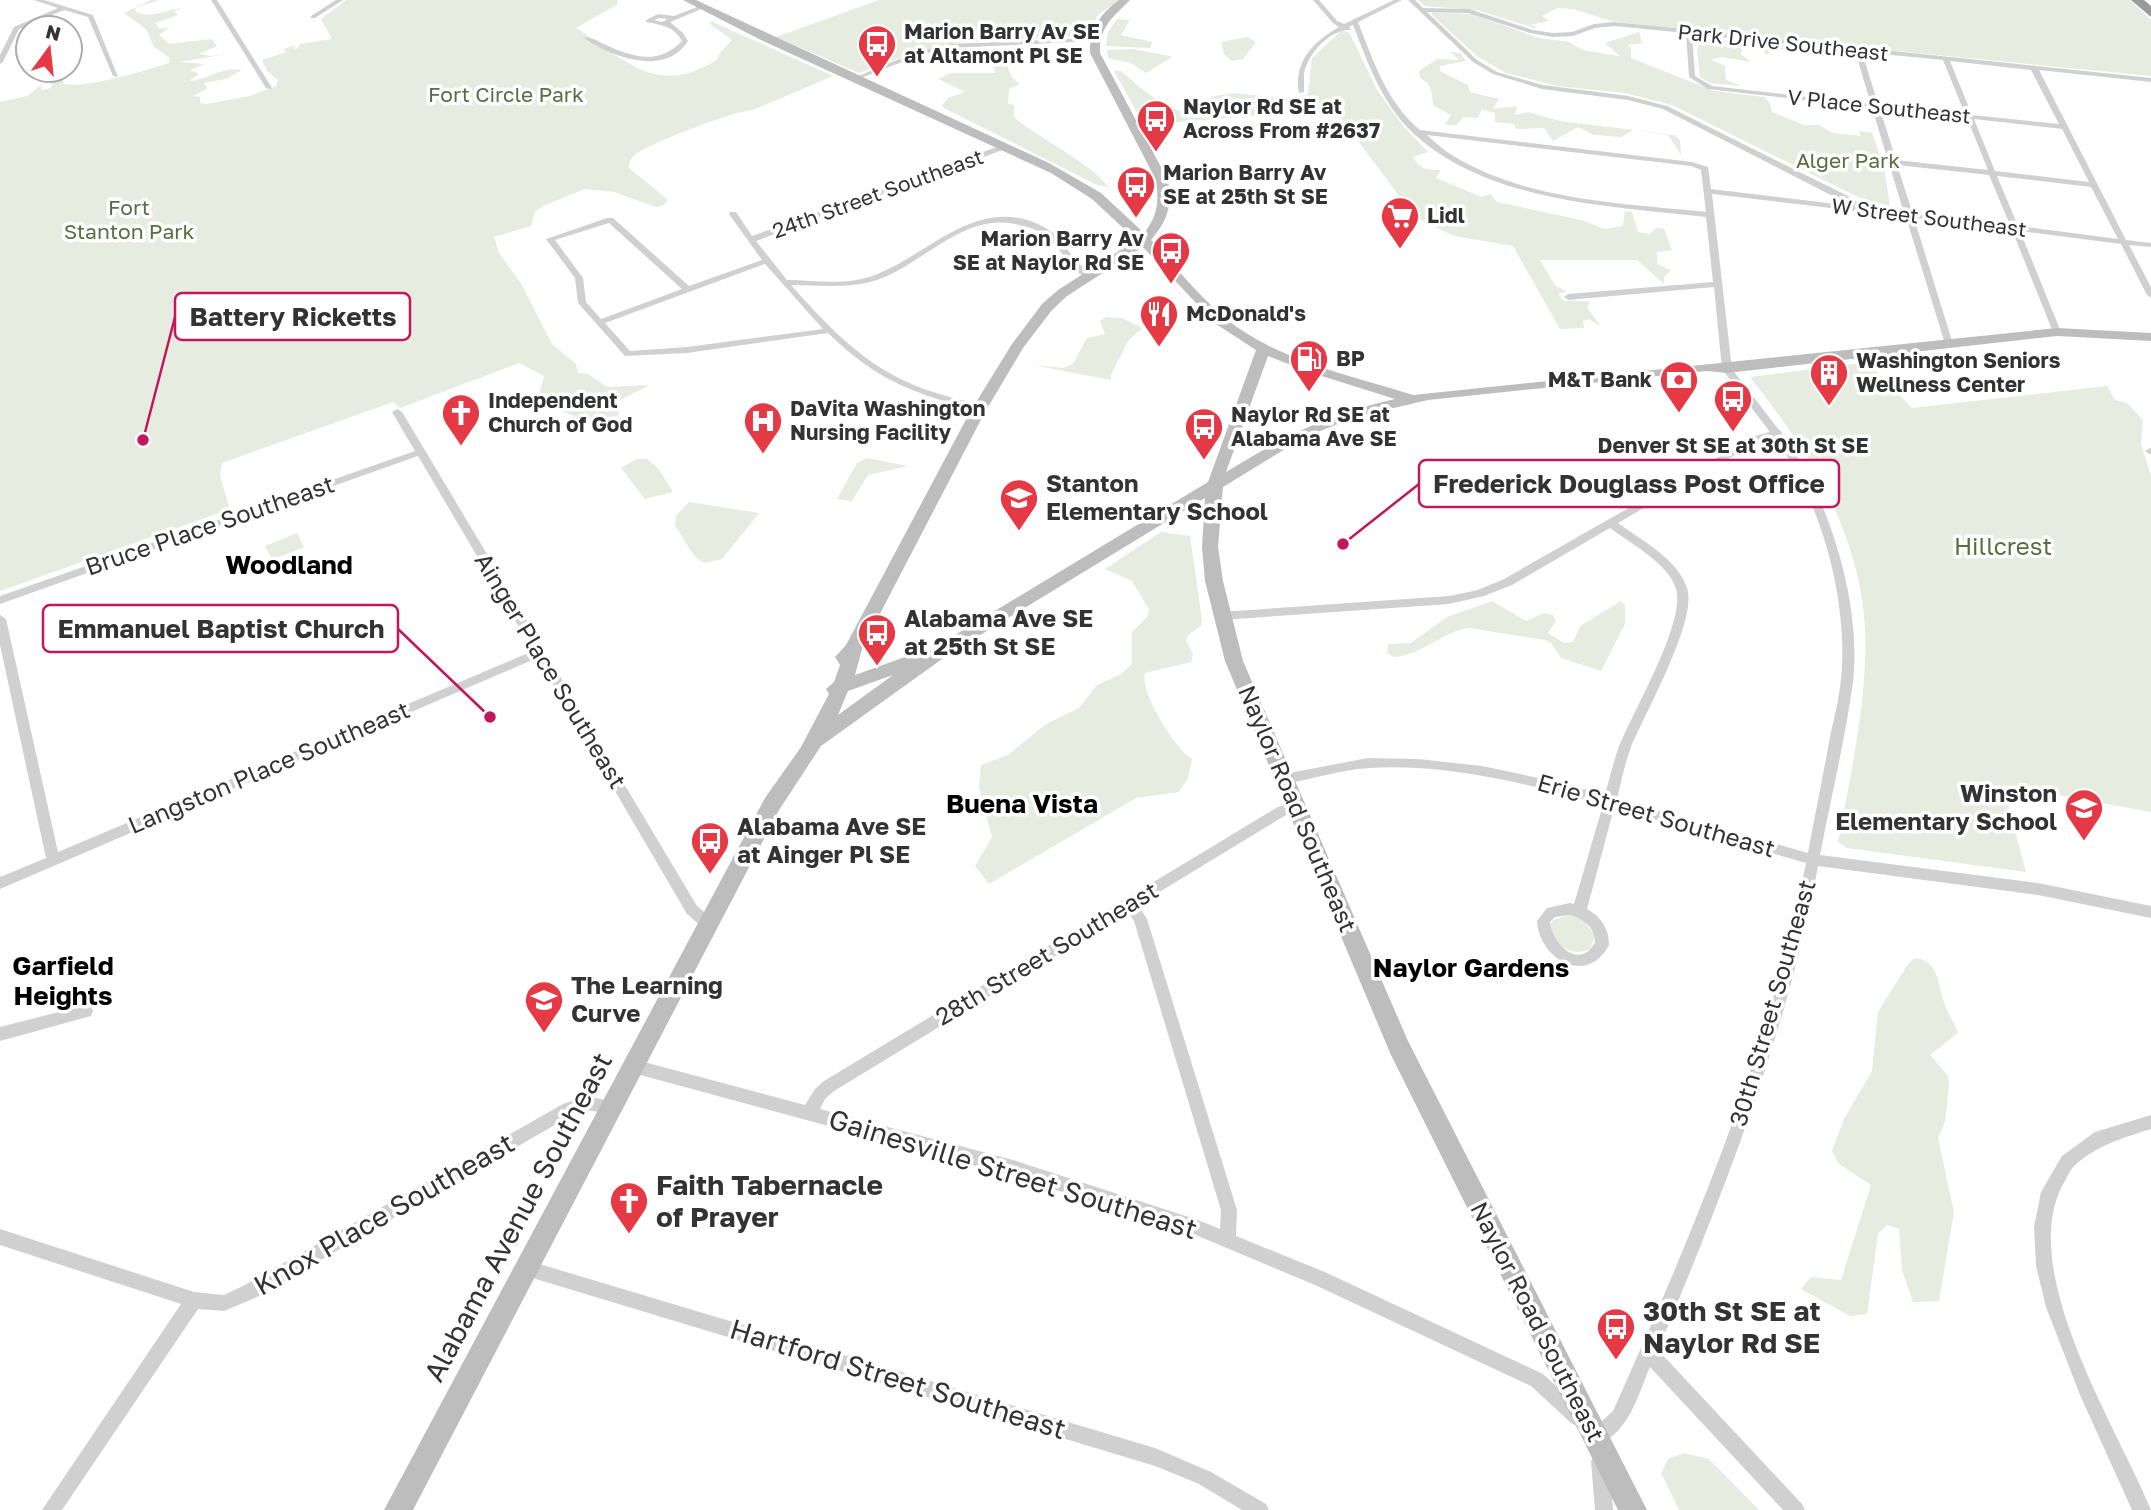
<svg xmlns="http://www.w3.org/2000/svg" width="2151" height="1510" font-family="'Golos Text',sans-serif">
	<rect width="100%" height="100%" fill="#fff"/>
	<path fill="#e6ecdf" d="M151,0h9l-23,7 -2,4c12,9 34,-2 48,-3l-9,3 4,4 -23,8 5,6 10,-2 -11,8 10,9 43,-5 5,7 -18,8 12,2 23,-3 -55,9 26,2 -15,6 9,4 -10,7c19,-1 32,-15 53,-11l-16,9 -22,4 3,6 -14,7 7,1v6l6,1 44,-8 26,-10 2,-6 -11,-9 -5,-11 25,-8 -4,-3 14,-4 -4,3 4,1 3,-5 32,-5 -11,-20 25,-19h271l1,4 -42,24c49,31 81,71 142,31l1,-5 13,-14 -22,-16 1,-3 122,55 -80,34c-20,1 -100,32 -117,44 -5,4 -7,8 -7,14l39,32 -4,5 -8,2 -42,-15 -29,-3 -42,17 -8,6 -4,14 -37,11 5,16 23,32 30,59 24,20 2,9 10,1 19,13 42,-2 -34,18 4,8 -1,5 -31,5 -44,-17 -5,-5 6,-23 -25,-13 -119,45 -7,-6 -171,61 -2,13 10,33 -230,82v-489l27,-6 14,-11 1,5 9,-2 2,-12 -5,-6h12l4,14c20,5 84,-14 105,-21l1,-5 -16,-11 -8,-18 -22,-16z
		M879,0h240l-21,15 -13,21 -128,7 -39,8 -59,22 -83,-36z
		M1418,0h712l21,20v56l-468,-46 -72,-9 -38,-12 -16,-1 -15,8 7,5 -19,4 8,2 -4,1 -57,-18 -52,-4z
		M1433,12l39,2 67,24 30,4 14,8 34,6h3l-15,-13 34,-11 3,11 -15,2 4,3v10l83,33 50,6 6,6 2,9 32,13h15l14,8 28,3 -3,-5 14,2 12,33 6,40 -32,-9 -186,-92 -47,-12 -68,-7 -51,-13 -28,-16 -47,-43z
		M1117,19l13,1 -9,15 31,7 -2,6 -44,-2 2,-14z
		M1341,31l8,1 28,58 26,36 25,26 -15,5c7,13 15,13 28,13l-5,8 46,19 8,-3 7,8 88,19 19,8 19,-3 2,-15 7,1 6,20 12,2 6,-6 8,1 8,21 -15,2v12l14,6 -7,7v7l-27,-24h-97l15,25 12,7 -9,2 6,7h26l-3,6 13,19 -11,-7 -6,2 1,7 -24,1 -47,-83 -59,-10 -39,-19 -81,-108 -190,16 -30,-54h7c24,21 51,45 83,44 10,0 18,3 26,-4l-20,-14 23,-4 57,6 18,-5 4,-36z
		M1248,37l8,5 -13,17 -12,2 -7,-7 -3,-12z
		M1700,38l109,11 5,6 -45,-8v7l-3,1 -4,-8 -9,-2 -2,4h-9l-1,5 10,8 -30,-5 -10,3 14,6 1,14 16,6 -32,-3 -10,-6 -3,-26z
		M1133,49l37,7 2,1 -26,16 -15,-10 -23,-5 -1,-8z
		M1450,52l10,1 6,8 -26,5v5l28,14 2,7 29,7 -6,10 24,-3 -2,9 13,-3 32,9 114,14 6,5 1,15 -13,-20 -35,-5 -12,7 -27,-2 -16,-8 -25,14 -9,-13 -28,1 -2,-5 -19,-2v-9l-13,-4 -4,9 -15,-1 -6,8h-12l6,-10 -17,-9c-4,-13 1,-19 -14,-28l-1,-7 18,-12 22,1z
		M1001,58l14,4 -8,3 4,11 8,8 -10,5 -1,15 6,1c1,4 -1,7 0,11 3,10 79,47 94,71l-11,-2 -153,-77 -2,-3 6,-7 17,-6 -27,-13 12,-6h45l-2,-10z
		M1106,317l16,1 20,10 -14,13 -17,34v5l-78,-15 30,3 10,-4 14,-26 18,-4 -5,-13z
		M1867,362l45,46 195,-22 8,14 12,3 16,17 -2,24 10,32v336l-148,-27 23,87 -179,-24 -9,-6c14,-75 37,-174 23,-249 -15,-84 -60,-151 -111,-216z
		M867,458l41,8 -40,9 -16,26 -15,-2 20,-36z
		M636,459h11l11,9 15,24 -28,7 -24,-31z
		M689,502l70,11 -37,46 -17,4c-14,-5 -20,-25 -30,-37l1,-10z
		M1161,532l29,4 12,84 -1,6 -13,9 -2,6 7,13 -2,8 -46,11c-6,18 30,76 47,86l-4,19 -9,14 -43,6 -147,86 -14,-18 17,-29 -13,-49 2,-23 27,-10 38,-31 33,-16 18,-23 24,-11 11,-10v-32l15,-15 2,-8 -17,-28 -27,-12z
		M297,533l7,14 -32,13 -7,-14z
		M1492,601l34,20 18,-8 9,2 3,6 -8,12 16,10 9,-1 7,-16 41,-25 4,4v19l-24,47 -40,-13 -10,-15 -6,-3 -75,-12c-28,3 -47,27 -76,29l-7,-4 1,-9 23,-1 36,-26z
		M1570,915l14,5 11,16 -5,13c-16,7 -25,1 -37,-10l-3,-14 3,-5z
		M1915,958c23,2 23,26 29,44 3,11 10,19 14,31l-28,22 18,21 1,9 -4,37 -7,16 16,74 -15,89 -26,1 -11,-32 -3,-41 -12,-4 -9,9 -11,80 -17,2 -49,-27 10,-12 30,3 30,-95 -32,-21 -7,-13 12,-32 28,-48 6,-59 30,-48z
		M1684,1453l25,6 50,51h-80l-18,-37 7,-14z"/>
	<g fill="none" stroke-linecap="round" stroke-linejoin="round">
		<path fill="#d0d0d0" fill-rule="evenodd" d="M34,0h10l49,15 25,62 -5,-1 -25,-59 -24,-7 -45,19 -16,33 -3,2v-9l14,-28 44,-19z
			M211,0h6l55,88 -1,1 -5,-1z
			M336,0h7l-28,18h-4v-2z
			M1313,0h6l18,21 7,3 50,-24h8l-44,22c15,38 29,81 62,108l272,32 16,5 3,22 141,17 -189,-97 -35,-9 -86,-11 -49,-15 -20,-12 -65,-62h7l8,8 46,1 64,21 20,3 19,-1 22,-8 21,-2 536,56v4l-112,-12 87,170 25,3v4l-22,-2 22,42v11l-4,-3 -26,-51 -101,-13 41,101 -1,2 -7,-2 -41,-102 -98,-12 39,126 -4,3 -4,-3 -39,-127 -194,-23 20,175 47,61 2,1 1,3c47,62 80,170 71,248 -8,58 -22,116 -33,173l218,28 113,23v12l-113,-23 -220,-29c-31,168 -95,327 -160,484l144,154 3,6h-22l-133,-143c-12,28 -21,65 -52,78l-6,-3 -3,-6 3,-6 21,-19c79,-176 156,-358 193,-548l-192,-55 -27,101c14,8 22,19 22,36 -22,42 -70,14 -72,-24l10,-13 23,-5 4,1 29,-99c-72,-21 -159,-42 -234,-37 -28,2 -57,11 -85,16l-4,-2 -2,-3 2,-3 4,-2 84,-16 50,1 64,7 80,17 43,12c4,-15 8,-31 13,-46 14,-36 68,-126 58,-160 -7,-25 -46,-46 -66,-61l-98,57 -28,11 -35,8 -228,16 -6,-4 6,-4 228,-16 29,-6 26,-11 251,-143 15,-4 -48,-63 -8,-82 -146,13 -4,-3 4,-3 145,-12 -7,-65c-98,-11 -226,-15 -299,-90 -27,-29 -40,-66 -54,-102l-4,2 2,3c-20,-2 -44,24 -47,44 0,6 0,12 0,18l-5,1c-6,-31 15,-52 40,-66l-6,-4zM1427,12l41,1 62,20 23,4 20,-1 22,-8 20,-2 71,7 3,44 19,12 164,19 32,105 -41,-5 -9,-9 -187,-93 -39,-10 -85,-11 -46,-13 -20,-12zM1692,34l163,17 16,53 -159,-18 -17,-10zM1862,52l81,8 22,54 -87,-10zM1950,61l81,9 28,54 -87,-9zM1880,109l87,9 21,52 -92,-10zM1974,119l88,10 27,53 -94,-11zM1427,135l264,31 10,4 5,42c-84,-9 -180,-11 -254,-57 -9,-5 -17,-13 -25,-20zM1897,165l92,10 21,50 -97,-11zM1997,176l94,11 27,52 -100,-13zM1774,437c47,62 75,165 67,242 -2,20 -7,39 -11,58 -7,39 -15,77 -22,116l-191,-54c4,-17 8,-36 14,-52 14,-34 67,-127 56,-159 -10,-30 -45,-47 -69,-65l143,-83zM1570,915c14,4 25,12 25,28 -3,3 -5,7 -8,9 -18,11 -36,-15 -37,-30l5,-5z
			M702,5l2,3 -34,14 13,11 5,8c-3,4 -7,9 -11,12 -26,19 -70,1 -93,-15 7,-2 13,3 20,6 28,13 54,22 78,-3 -8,-15 -21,-16 -36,-19v-2l12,-6 16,2zM659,18l9,1 -6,3 -8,-2z
			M1094,38l3,2 -1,1 -147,7 -29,7 -59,23 -5,-1 60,-25 33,-8z
			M1005,144l4,2 -1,2 -252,93 31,39c27,0 58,6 85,-4 57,-20 105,-84 172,-49 19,10 27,33 45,45v4h-6l-7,-5c-11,-11 -19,-27 -32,-36 -8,-6 -16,-8 -25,-10 -54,-15 -95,39 -142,55 -28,9 -57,5 -86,5 33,37 68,75 114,96 25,12 52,18 78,24l2,2 -5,3c-64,-14 -105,-31 -152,-77l-141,20 -62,3 -47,-53 -3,-25 -29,-39 61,-21h6l76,68 73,-26 -33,-46 1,-2h6l16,24zM609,223l73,66 -81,30 -15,-17 -3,-24 -28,-38zM765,264l58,65 -136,18 -57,4 -25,-28z
			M397,409l5,3 24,40 271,454 17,14 2,4 -2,4c-10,4 -19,-8 -27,-14l-150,-256 -537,231v-12l46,-19 -46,-213v-30l6,4 52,233 475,-201 -115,-195 -418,148v-8l415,-145 -23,-39z
			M2150,448h1v7l-6,-4z
			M1296,802l4,1 2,4 -2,4 -14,4 -148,90 9,14 90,291 -1,26 91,37 216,101 40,37 3,6 -3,6 -6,3 -6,-3 -40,-37 -216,-101 -117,-49 -185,-60 -380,-103 -5,-2 -2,-5 2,-5 5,-2 172,46 10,-16 9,-8 454,-274zM1128,912l6,9 87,289 -1,19 -22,-9 -185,-60 -193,-51 5,-10 9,-8z
			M86,1005l5,1 2,5 -2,5 -91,25v-14z
			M586,1096l30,6 3,5 -3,5 -5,2 -25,-4 -14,5 -317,183 -31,13 -26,-2 -136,201h-20l139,-206 -181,-59v-16l194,63 30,3 19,-9 320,-182z
			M2151,1115v14c-28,9 -54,16 -77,37 -3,3 -6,9 -8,13 -54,86 51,247 85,331h-19l-52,-115 -34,-88 -10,-41 -2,-39 7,-35 21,-36 33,-24z
			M526,1260l629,188 56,24 55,32 3,6h-27l-43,-26 -44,-18 -629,-190 -6,-2 -2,-6 2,-6z
			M1600,1452l6,3 3,6 4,49h-18l-4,-49 3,-6z"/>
		<path fill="#bdbdbd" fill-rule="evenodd" d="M683,0h13l353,163 52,30 43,40c14,-18 15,-31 12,-53l-66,-127c-1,-23 10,-39 29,-53h11c-17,17 -31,27 -30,53l68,127c4,27 0,40 -17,60 24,26 47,55 74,78 53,43 124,57 188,77l644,-67 94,5v8l-94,-5 -330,37 -20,-2 -279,29 -73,17 -52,21 -80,49 -5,60 5,34 20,80 165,380 239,469h-29l-227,-455 -166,-394 -20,-80 -3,-34 3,-49 -256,156 -128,92 -42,64 -366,700h-29l381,-712 36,-51 28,-53 -3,-5 8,-7 6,-17 -5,-8 11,-12 124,-233 42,-68 30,-40 16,-14 78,-50 -44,-41 -41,-26 -292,-134zM1143,247l73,77 40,26 -48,132 -286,173 -6,-2 -61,22 7,-26 22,-43 101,-194 38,-64 29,-38 15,-14zM1268,356l38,15 89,28c-70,16 -108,36 -169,73zM893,675l-55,40 10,-24z"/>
		<path fill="#9a9a9a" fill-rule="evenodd" d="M2131,0h13l7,6v11z"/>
	</g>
	<defs>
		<g id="bus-pin" transform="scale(2.0125)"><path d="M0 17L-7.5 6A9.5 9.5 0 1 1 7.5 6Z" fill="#e63946" stroke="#fff"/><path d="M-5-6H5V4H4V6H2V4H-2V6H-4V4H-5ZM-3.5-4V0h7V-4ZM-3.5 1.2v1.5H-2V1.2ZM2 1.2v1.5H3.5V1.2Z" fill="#fff"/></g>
		<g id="supermarket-pin" transform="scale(2.0125)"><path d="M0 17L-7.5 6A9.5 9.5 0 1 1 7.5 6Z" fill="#e63946" stroke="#fff"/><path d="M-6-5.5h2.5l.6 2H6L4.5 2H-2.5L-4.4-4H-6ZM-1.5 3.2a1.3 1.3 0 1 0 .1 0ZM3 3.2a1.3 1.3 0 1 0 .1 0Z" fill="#fff"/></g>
		<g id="restaurant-pin" transform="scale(2.0125)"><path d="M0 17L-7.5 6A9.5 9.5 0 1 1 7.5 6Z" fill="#e63946" stroke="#fff"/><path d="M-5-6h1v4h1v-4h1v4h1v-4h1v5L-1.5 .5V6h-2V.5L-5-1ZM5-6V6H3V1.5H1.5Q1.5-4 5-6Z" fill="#fff"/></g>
		<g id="fuel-pin" transform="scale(2.0125)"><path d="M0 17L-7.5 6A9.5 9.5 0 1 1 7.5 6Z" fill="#e63946" stroke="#fff"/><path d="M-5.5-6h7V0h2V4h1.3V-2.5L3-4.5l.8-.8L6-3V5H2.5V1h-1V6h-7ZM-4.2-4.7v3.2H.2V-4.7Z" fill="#fff"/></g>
		<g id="building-pin" transform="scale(2.0125)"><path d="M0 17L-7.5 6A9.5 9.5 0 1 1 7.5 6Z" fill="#e63946" stroke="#fff"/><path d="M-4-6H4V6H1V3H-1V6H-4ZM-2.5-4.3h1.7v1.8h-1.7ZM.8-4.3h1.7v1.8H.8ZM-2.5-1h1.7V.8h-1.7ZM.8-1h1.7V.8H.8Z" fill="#fff"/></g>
		<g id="bank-pin" transform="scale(2.0125)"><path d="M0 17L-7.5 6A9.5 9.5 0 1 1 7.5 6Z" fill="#e63946" stroke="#fff"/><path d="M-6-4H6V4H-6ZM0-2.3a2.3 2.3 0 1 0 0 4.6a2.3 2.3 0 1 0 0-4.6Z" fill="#fff"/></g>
		<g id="church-pin" transform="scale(2.0125)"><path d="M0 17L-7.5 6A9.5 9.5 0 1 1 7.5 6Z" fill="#e63946" stroke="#fff"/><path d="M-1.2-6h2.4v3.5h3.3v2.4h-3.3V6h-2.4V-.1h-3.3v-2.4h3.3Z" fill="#fff"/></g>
		<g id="hospital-pin" transform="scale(2.0125)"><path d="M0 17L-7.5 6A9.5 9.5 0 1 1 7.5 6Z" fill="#e63946" stroke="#fff"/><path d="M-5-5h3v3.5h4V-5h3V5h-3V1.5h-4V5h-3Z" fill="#fff"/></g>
		<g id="school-pin" transform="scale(2.0125)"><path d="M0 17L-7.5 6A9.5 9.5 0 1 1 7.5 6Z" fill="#e63946" stroke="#fff"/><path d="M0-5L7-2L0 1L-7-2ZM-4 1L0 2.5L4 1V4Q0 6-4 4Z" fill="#fff"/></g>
	</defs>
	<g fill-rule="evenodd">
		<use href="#bus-pin" x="877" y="44"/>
		<use href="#bus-pin" x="1156" y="119"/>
		<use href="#bus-pin" x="1136" y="185"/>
		<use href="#supermarket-pin" x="1400" y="216"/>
		<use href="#bus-pin" x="1171" y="251"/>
		<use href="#restaurant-pin" x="1159" y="314"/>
		<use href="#fuel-pin" x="1309" y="359"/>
		<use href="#building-pin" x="1829" y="373"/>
		<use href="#bank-pin" x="1679" y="380"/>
		<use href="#bus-pin" x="1733" y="399"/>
		<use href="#church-pin" x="461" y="413"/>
		<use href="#hospital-pin" x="763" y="421"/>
		<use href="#bus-pin" x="1204" y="427"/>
		<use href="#school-pin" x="1019" y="498"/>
		<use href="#bus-pin" x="877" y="633"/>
		<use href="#school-pin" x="2084" y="808"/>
		<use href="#bus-pin" x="710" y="841"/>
		<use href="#school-pin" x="544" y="1000"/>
		<use href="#church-pin" x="629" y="1201"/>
		<use href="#bus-pin" x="1616" y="1327"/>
	</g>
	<g text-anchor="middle" stroke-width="7" stroke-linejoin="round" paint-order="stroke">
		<g font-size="21" font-weight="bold" fill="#333" stroke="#fff" text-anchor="start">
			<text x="904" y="39">Marion Barry Av SE<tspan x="904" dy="24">at Altamont Pl SE</tspan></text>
			<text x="1183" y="114">Naylor Rd SE at<tspan x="1183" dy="24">Across From #2637</tspan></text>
			<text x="1163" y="180">Marion Barry Av<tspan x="1163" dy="24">SE at 25th St SE</tspan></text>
			<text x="1427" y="223">Lidl</text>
			<text x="1144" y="246" text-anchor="end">Marion Barry Av<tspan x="1144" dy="24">SE at Naylor Rd SE</tspan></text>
			<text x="1186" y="321">McDonald's</text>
			<text x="1336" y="366">BP</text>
			<text x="1856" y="368">Washington Seniors<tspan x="1856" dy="24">Wellness Center</tspan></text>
			<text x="1652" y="387" text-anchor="end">M&amp;T Bank</text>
			<text x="488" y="408">Independent<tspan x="488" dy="24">Church of God</tspan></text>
			<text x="790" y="416">DaVita Washington<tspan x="790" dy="24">Nursing Facility</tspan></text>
			<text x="1231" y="422">Naylor Rd SE at<tspan x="1231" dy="24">Alabama Ave SE</tspan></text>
			<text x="1733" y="453" text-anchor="middle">Denver St SE at 30th St SE</text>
		</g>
		<g font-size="21" fill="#333" stroke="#fff">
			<text transform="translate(1783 43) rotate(6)" y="7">Park Drive Southeast</text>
			<text transform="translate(1879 107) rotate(6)" y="7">V Place Southeast</text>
			<text transform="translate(878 194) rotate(-20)" y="7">24th Street Southeast</text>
			<text transform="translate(1929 218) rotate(7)" y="7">W Street Southeast</text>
		</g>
		<g font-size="21" fill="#56703f" stroke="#fff">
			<text x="506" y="102">Fort Circle Park</text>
			<text x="1848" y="168">Alger Park</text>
			<text x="129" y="215">Fort<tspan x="129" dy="24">Stanton Park</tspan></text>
		</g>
		<g font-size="24" font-weight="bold" fill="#333" stroke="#fff" text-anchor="start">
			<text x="1046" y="492">Stanton<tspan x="1046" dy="28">Elementary School</tspan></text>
			<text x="904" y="627">Alabama Ave SE<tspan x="904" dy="28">at 25th St SE</tspan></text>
			<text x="2057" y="802" text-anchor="end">Winston<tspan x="2057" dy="28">Elementary School</tspan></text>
			<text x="737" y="835">Alabama Ave SE<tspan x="737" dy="28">at Ainger Pl SE</tspan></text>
			<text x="571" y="994">The Learning<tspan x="571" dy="28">Curve</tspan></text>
		</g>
		<g font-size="24" fill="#333" stroke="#fff">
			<text transform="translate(210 526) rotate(-19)" y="8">Bruce Place Southeast</text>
			<text transform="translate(550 671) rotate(59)" y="8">Ainger Place Southeast</text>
			<text transform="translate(269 768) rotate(-23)" y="8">Langston Place Southeast</text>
			<text transform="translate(1297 809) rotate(67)" y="8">Naylor Road Southeast</text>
			<text transform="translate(1656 816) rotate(16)" y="8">Erie Street Southeast</text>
			<text transform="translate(1047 954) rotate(-31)" y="8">28th Street Southeast</text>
			<text transform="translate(1773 1003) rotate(-74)" y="8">30th Street Southeast</text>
			<text transform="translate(1537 1322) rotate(63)" y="8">Naylor Road Southeast</text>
		</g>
		<g font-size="24" fill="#56703f" stroke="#fff">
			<text x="2003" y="555">Hillcrest</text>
		</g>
		<g font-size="26" font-weight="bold" fill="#000" stroke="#fff">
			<text x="289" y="574">Woodland</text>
			<text x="1022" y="813">Buena Vista</text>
			<text x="63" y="975">Garfield<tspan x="63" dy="30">Heights</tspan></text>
			<text x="1471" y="977">Naylor Gardens</text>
		</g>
		<g font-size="28" fill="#333" stroke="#fff">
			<text transform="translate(1013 1174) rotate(17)" y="10">Gainesville Street Southeast</text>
			<text transform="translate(384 1214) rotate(-30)" y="10">Knox Place Southeast</text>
			<text transform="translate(518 1217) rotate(-62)" y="10">Alabama Avenue Southeast</text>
			<text transform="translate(898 1379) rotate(17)" y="10">Hartford Street Southeast</text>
		</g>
		<g font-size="28" font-weight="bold" fill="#333" stroke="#fff" text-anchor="start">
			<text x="656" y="1195">Faith Tabernacle<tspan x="656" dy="32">of Prayer</tspan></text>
			<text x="1643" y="1321">30th St SE at<tspan x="1643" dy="32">Naylor Rd SE</tspan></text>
		</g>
	</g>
	<path fill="none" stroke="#c2185b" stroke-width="2.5" d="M143 440L175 317M1343 544L1419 484M490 717L398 629"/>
	<g fill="#c2185b" stroke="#fff" stroke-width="2.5">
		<circle cx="143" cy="440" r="7"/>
		<circle cx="1343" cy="544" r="7"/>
		<circle cx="490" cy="717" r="7"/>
	</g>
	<g fill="#fff" stroke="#c2185b" stroke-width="2.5">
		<rect x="175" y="293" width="235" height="47" rx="7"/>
		<rect x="1419" y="460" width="420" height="47" rx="7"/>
		<rect x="43" y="605" width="355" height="47" rx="7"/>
	</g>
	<g font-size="26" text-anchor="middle" font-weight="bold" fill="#333">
		<text x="293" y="326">Battery Ricketts</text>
		<text x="1629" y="493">Frederick Douglass Post Office</text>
		<text x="221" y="638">Emmanuel Baptist Church</text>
	</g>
	<g transform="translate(49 49) rotate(15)"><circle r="33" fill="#ffffff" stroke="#adadad" stroke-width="2"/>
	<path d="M0-5L12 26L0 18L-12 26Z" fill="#e63946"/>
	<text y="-10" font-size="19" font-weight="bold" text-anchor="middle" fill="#333333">N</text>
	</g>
</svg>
